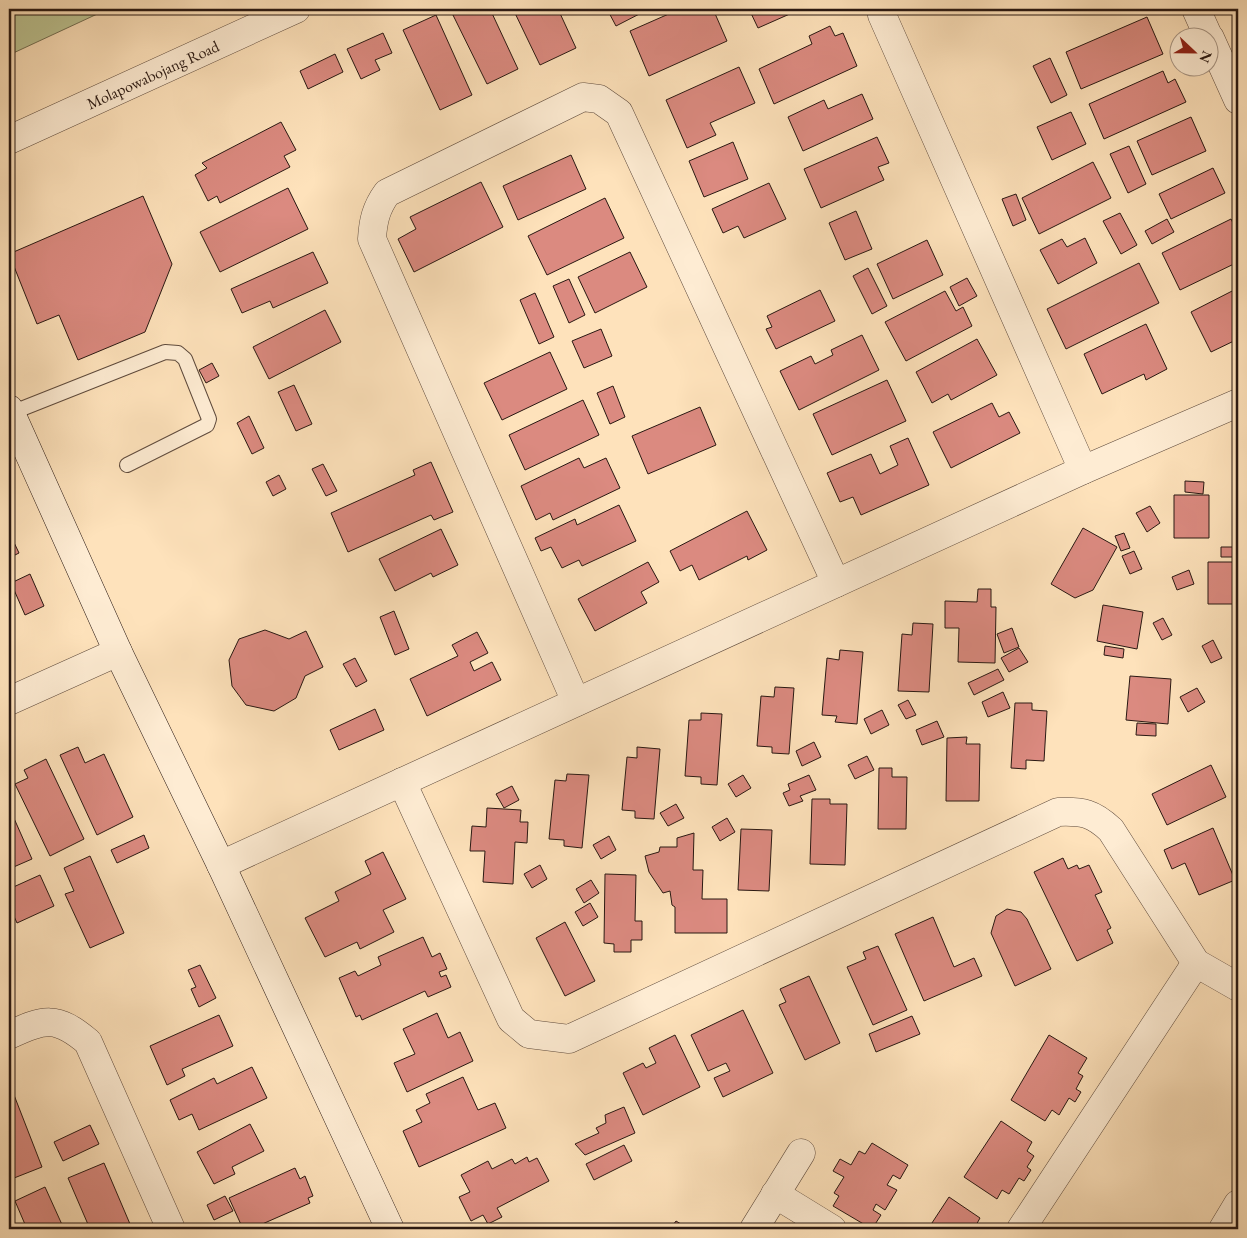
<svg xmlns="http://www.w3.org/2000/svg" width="1247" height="1238" font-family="'EB Garamond',serif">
	<rect width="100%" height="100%" fill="#fee2bb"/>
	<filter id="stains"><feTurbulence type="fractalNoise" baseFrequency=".004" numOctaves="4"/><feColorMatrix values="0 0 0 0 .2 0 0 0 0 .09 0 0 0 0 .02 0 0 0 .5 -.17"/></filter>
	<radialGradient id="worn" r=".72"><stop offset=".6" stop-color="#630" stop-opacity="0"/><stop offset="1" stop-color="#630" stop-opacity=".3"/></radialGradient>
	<path fill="#bdc492" stroke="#736e52" d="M9,9h99l-99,46z"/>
	<path fill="#db8a80" stroke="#291812" d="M450,9h40l28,60 -31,15z
		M513,9h45l18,39 -36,17z
		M607,9h42l-33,17z
		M680,9h33l14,32 -78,35 -19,-45z
		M749,9h52l-43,19z
		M436,15l36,80 -32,15 -37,-80z
		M1147,17l16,37 -82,35 -15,-37z
		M830,26l5,10 8,-3 14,33 -83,38 -15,-35 53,-25 -3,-8z
		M383,33l9,20 -17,7 5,10 -19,9 -14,-30z
		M335,54l8,18 -35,17 -8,-18z
		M1050,58l17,37 -16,8 -18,-37z
		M739,67l16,36 -45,20 6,12 -29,13 -21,-48z
		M1163,71l5,12 7,-4 11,23 -82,37 -15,-35z
		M862,94l11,25 -70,32 -15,-34 36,-17 4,9z
		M1071,112l15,32 -34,16 -15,-33z
		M1191,117l15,34 -54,24 -15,-34z
		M281,122l15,28 -12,6 6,11 -70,36 -3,-7 -9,5 -13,-26 12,-7 -5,-5z
		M877,137l12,26 -11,4 6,13 -63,28 -17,-39z
		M733,142l15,37 -44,18 -15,-36z
		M1129,146l17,38 -18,9 -18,-39z
		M571,155l15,34 -68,31 -15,-34z
		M1093,162l18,36 -72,36 -17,-36z
		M1213,168l12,25 -54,26 -12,-25z
		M481,182l22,45 -89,45 -16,-33 18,-10 -6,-12z
		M769,183l17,36 -42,19 -6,-12 -15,7 -11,-24z
		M288,188l20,41 -88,43 -20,-40z
		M1016,194l10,26 -13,6 -11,-27z
		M143,196l29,68 -27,68 -67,28 -19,-45 -22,9 -28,-70z
		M605,198l19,40 -77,37 -19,-39z
		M856,211l16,38 -27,11 -16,-37z
		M1120,213l17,32 -16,9 -18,-33z
		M1167,219l7,13 -22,12 -7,-13z
		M1231,219l7,14v29l-58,28 -18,-37z
		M1085,238l12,25 -39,21 -18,-34 22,-11 5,8z
		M927,240l16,35 -50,24 -16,-35z
		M313,252l15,31 -55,25 -3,-7 -28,12 -11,-24z
		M630,252l17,35 -52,26 -17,-36z
		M1139,263l20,40 -93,46 -19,-40z
		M868,268l19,38 -15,8 -19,-38z
		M967,278l10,18 -18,10 -9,-19z
		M569,279l16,36 -16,8 -16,-37z
		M1238,288v51l-27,13 -20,-40z
		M820,290l15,31 -59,28 -10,-20 6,-2 -5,-11z
		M945,291l11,20 7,-4 9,19 -66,35 -21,-39z
		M535,293l19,44 -15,7 -19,-44z
		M325,310l16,32 -72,37 -16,-32z
		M1146,324l21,45 -21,11 -2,-6 -42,20 -18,-40z
		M601,329l11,27 -28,12 -12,-27z
		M862,335l17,35 -80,40 -19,-39 31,-15 4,8 18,-9 -2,-5z
		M977,339l20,36 -46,25 -3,-6 -16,9 -16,-31z
		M550,352l17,37 -65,31 -18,-37z
		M212,363l7,13 -13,7 -7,-13z
		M887,380l19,41 -74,34 -19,-41z
		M294,385l18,39 -16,7 -18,-39z
		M613,386l12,31 -15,7 -13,-31z
		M583,400l16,35 -74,35 -16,-35z
		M992,403l7,14 10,-5 11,21 -69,35 -18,-36z
		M700,407l16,38 -68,29 -16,-38z
		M249,416l15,32 -12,6 -15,-31z
		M908,438l21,47 -68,30 -8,-18 -13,5 -13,-29 44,-19 9,20 18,-9 -8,-19z
		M579,458l5,10 22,-10 14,30 -67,32 -3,-7 -14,7 -15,-34z
		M431,462l22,50 -19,8 -3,-5 -83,37 -17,-39 84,-38 -2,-5z
		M323,464l14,27 -11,5 -14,-27z
		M279,475l7,14 -13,7 -7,-14z
		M1185,481l19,1 -1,12 -18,-2z
		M1174,495h35v43h-35z
		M619,505l17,36 -54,25 -3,-6 -17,8 -11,-21 -10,4 -6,-13 40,-19 2,6z
		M1150,506l10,17 -13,9 -11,-19z
		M747,511l20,39 -19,10 -1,-4 -48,24 -7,-15 -12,6 -10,-20z
		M1083,528l34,19 -24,43 -18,8 -24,-14z
		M441,529l17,36 -25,12 -2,-4 -36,18 -16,-32z
		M9,532l10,21 -10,5z
		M1124,533l6,15 -9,3 -6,-15z
		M1221,547h17v10h-17z
		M1134,551l8,18 -12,5 -8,-18z
		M648,562l11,20 -18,10 6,11 -52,28 -17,-32z
		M1208,562h30v42h-30z
		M1189,570l5,14 -17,6 -5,-13z
		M30,574l14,32 -19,9 -14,-32z
		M978,589h13v18h5l-1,56 -37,-1 1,-34h-14v-27l32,1z
		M1103,605l40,7 -6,37 -40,-8z
		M394,611l15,38 -14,6 -15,-38z
		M1163,618l9,17 -10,5 -9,-17z
		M913,623l20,1 -4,68 -31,-1 4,-57 10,1z
		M1012,628l7,19 -15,6 -7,-19z
		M265,630l24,9 17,-8 17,36 -18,9 -9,22 -22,13 -28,-6 -14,-19 -3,-26 10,-21z
		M1237,630h1v40h-4z
		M477,632l11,21 -18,9 4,9 18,-9 9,18 -74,36 -17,-37 48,-23 -6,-11z
		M1213,640l9,18 -11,5 -9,-17z
		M1105,646l19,3 -1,9 -19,-3z
		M1019,648l9,14 -19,10 -8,-14z
		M840,650l23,2 -6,72 -22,-2 2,-6 -15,-1 5,-57 12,2z
		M355,658l12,23 -11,6 -13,-23z
		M998,669l6,11 -30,15 -6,-12z
		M1130,676l41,3 -3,45 -42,-4z
		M775,687l19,1 -5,66 -17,-1v-6l-15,-1 4,-50 13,1z
		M1197,688l8,14 -17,10 -8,-15z
		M1003,692l7,16 -22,9 -6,-15z
		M908,700l8,15 -10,4 -8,-14z
		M1015,703h17v7l15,1 -3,50 -18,-1v9l-15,-1z
		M375,709l9,21 -45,20 -9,-20z
		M882,710l7,15 -18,9 -7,-15z
		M701,713l21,1 -5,71 -16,-1v-7l-16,-1 4,-56h12z
		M937,721l7,16 -22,8 -6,-15z
		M1137,723l19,1v12l-20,-1z
		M967,737l-1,7h14l-1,57h-33l1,-63z
		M814,742l7,15 -19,9 -6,-15z
		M78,747l7,16 19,-9 29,63 -36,18 -37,-80z
		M637,747l23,2 -6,70 -19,-1v-7l-13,-1 5,-53 10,1z
		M867,756l7,14 -19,9 -7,-14z
		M46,759l38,80 -34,17 -35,-72 13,-6 -4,-8z
		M1211,765l15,32 -59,28 -15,-31z
		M879,768h13v9h15l-1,52h-28z
		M567,774l22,1 -7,73 -18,-2v-6l-15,-1 6,-59 11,1z
		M743,775l8,13 -15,9 -8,-13z
		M809,775l7,15 -16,6 3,5 -14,5 -6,-13 7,-3 -2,-6z
		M512,786l7,14 -15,8 -8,-14z
		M812,799h18v5h17l-2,61 -35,-1z
		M676,804l8,14 -16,8 -8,-13z
		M9,807l23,52 -23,10z
		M487,808l34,2 -1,12h8l-1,21 -12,-1 -2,42 -30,-2 2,-31h-15l2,-25 14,1z
		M727,818l8,14 -15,9 -8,-14z
		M1213,828l22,52 -36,15 -14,-32 -13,6 -8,-19z
		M741,829l31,1 -3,61 -31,-1z
		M694,833l-1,37h10l-1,29h25v34h-52v-26l-3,-2 -2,-14 -7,2 -14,-21 -4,-16 14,-4 1,-5h17v-9z
		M144,835l5,13 -32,15 -6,-13z
		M609,836l7,14 -15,9 -8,-14z
		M383,852l23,47 -23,11 11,22 -34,17 -3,-7 -32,15 -20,-39 34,-17 -4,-9 36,-18 -6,-13z
		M90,856l34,77 -34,15 -25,-54 9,-3 -10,-23z
		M1063,858l5,11 9,-4 2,4 10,-4 13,27 -7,3 16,33 -4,2 6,13 -36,18 -43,-89z
		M540,865l7,14 -15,9 -8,-14z
		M605,874l31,1 -1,46h7v19h-11v12h-17v-8l-10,-1z
		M40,875l14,31 -37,17 -8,-18v-16z
		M591,880l8,13 -15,10 -8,-14z
		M590,903l8,14 -15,9 -8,-14z
		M1007,909l14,3 6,7 24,50 -36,17 -24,-53 5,-17z
		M933,917l21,50 20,-9 8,18 -58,25 -29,-67z
		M565,922l30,59 -30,15 -29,-58z
		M423,937l9,20 8,-4 7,16 -8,3 2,5 5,-2 5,12 -23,10 -3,-6 -63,29 -2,-5 -4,2 -17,-39 16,-7 3,5 23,-11 -3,-8z
		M878,946l29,64 -34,15 -26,-58 19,-8 -3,-7z
		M200,965l16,33 -17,9 -8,-18 5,-2 -8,-17z
		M809,976l31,67 -35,17 -26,-55 7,-3 -6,-13z
		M743,1010l30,63 -50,24 -9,-19 16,-7 -4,-8 -18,8 -17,-36z
		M437,1013l11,25 12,-6 13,29 -66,31 -13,-29 21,-9 -12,-25z
		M219,1015l14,31 -51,23 3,7 -18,9 -17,-39z
		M912,1016l8,18 -44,18 -7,-18z
		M675,1035l25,52 -57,28 -20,-42 20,-10 3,5 10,-5 -7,-15z
		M1049,1035l38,23 -9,15 5,3 -7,13 5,3 -6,10 -6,-4 -10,17 -7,-5 -7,11 -34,-21z
		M252,1067l15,31 -68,32 -7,-16 -13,6 -9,-20 44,-22 3,6z
		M463,1077l15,33 17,-7 11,25 -87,39 -16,-36 19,-9 -6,-12 14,-7 -4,-9z
		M14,1095l28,72 -33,13v-83z
		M624,1107l11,26 -50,22 -10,-11 24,-11 -3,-5 10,-5 -1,-8z
		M1001,1121l31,21 -5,9 7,5 -7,11 4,3 -7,11 -5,-3 -10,16 -7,-4 -5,9 -33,-22z
		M250,1124l14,27 -32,16 3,7 -21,10 -17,-32z
		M90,1125l9,19 -36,17 -9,-19z
		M872,1143l36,22 -8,14 -7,-4 -6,10 10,5 -12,20 -9,-6 -3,6 8,5 -9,14 -39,-23 6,-10 -5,-3 10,-16 -11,-6 7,-12 11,6 8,-14 6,3z
		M624,1145l8,16 -38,19 -8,-16z
		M527,1157l2,5 8,-4 12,23 -52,27 5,9 -14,7 -5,-9 -12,6 -12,-24 11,-5 -9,-17 27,-14 4,8 20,-10 3,5z
		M104,1163l26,61v5h-40l-22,-51z
		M295,1168l5,11 5,-3 8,20 -5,2 2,5 -59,26h-8l-14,-31z
		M45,1187l19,42h-37l-12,-28z
		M225,1196l8,15 -19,9 -7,-15z
		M949,1197l31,21 -5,9 3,2h-50z
		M676,1221l13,8h-19z"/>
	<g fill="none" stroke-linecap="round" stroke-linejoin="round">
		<g stroke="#5e4a3c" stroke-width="16">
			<path id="lane" d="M11,413l154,-61 13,1 7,6 24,60 -2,6 -80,40"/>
		</g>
		<g stroke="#5e4a3c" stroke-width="29">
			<g id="street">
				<path d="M881,9l1,6 201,455"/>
				<path d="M1196,9l13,29"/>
				<path d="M1210,38l28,62"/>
				<path id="s1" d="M9,140l287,-131"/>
				<path d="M9,701l109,-49"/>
				<path d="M576,702l-204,-463c1,-18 4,-31 15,-46l196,-96 16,2 20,14 217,470"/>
				<path d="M402,782l109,237 18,15 40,5 489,-227c25,-1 35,1 53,18l85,133 42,24"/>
				<path d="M221,865l862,-395 155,-67"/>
				<path d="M9,1035c36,-16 47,-20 79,7l83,187"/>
				<path d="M775,1194l57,35"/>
				<path d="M754,1229l47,-76"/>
				<path d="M1021,1229l175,-266"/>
				<path d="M1223,1229l15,-25"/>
			</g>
		</g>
		<g stroke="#291812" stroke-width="29">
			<path id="secondary" d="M9,409l109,243 103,213 169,364"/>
		</g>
		<use href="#lane" stroke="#feecd3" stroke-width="14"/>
		<use href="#street" stroke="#feecd3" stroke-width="28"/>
		<use href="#secondary" stroke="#feecd3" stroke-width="28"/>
	</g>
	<g text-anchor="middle" stroke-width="4.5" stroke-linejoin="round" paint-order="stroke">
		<g font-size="16" fill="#291812" stroke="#feecd3">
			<text dy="6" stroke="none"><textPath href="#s1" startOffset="158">Molapowabojang Road</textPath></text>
		</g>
	</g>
	<rect width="1247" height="1238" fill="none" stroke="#fee2bb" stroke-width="30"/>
	<rect x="10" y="10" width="1227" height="1218" fill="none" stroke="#291812" stroke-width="2.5"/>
	<rect x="15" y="15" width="1217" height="1208" fill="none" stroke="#291812"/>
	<g transform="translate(1194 52) rotate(112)"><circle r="24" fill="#feecd3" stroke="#a99786"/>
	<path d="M0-4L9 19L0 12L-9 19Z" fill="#8f2418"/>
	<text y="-8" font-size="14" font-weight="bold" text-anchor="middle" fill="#291812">N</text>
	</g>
	<rect width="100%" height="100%" filter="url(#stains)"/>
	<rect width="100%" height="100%" fill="url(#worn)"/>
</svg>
